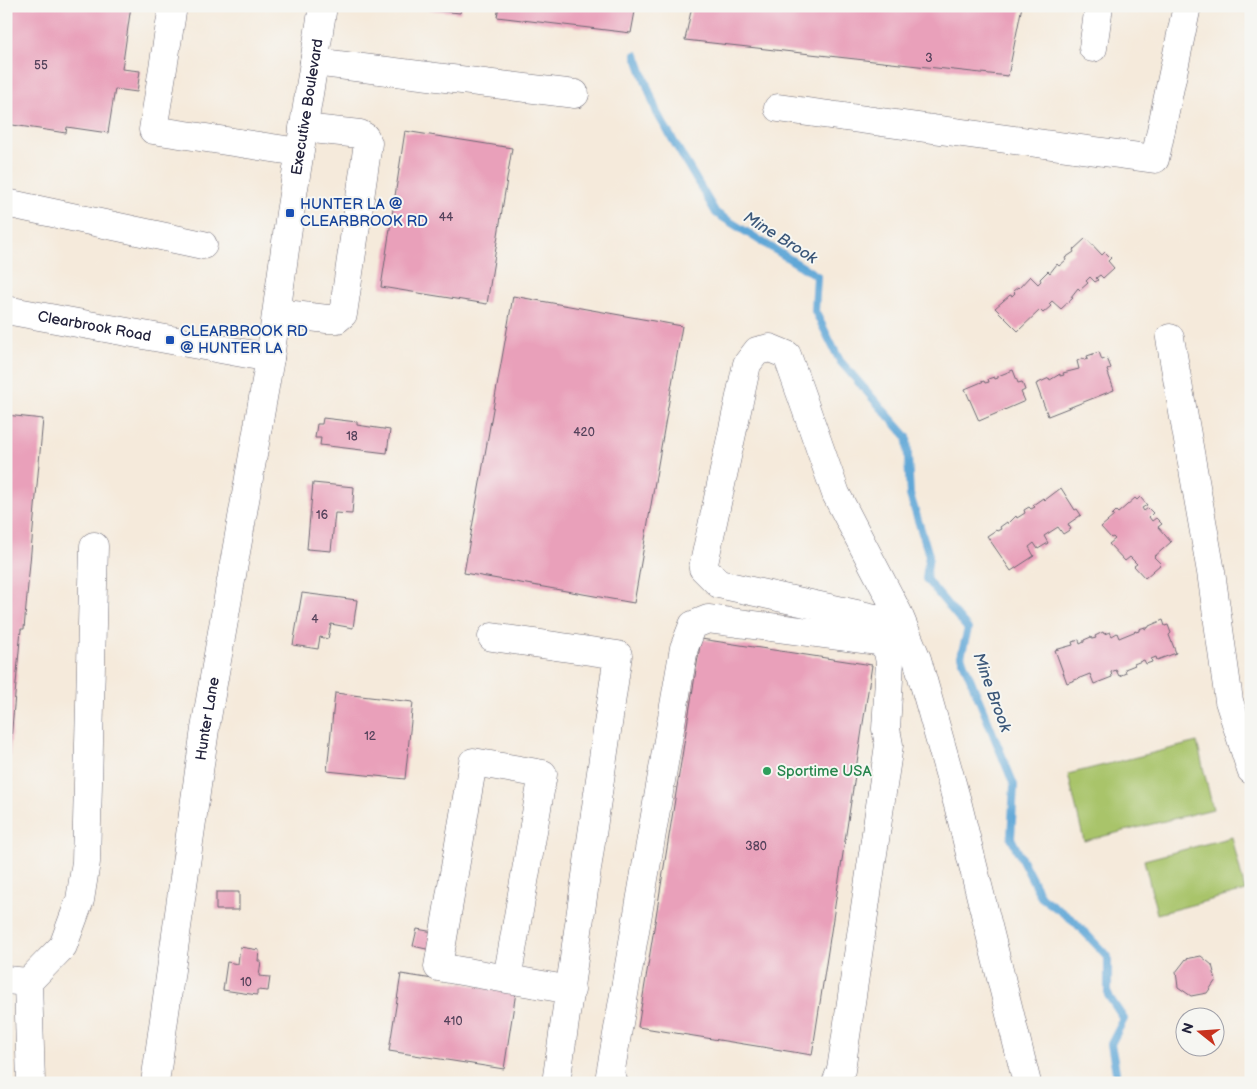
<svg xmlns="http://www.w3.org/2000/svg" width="1257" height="1089" font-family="'Balsamiq Sans',sans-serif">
	<rect width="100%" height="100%" fill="#f6f6f2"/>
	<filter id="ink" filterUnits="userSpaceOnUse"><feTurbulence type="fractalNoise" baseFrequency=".02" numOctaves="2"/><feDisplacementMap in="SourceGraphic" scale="10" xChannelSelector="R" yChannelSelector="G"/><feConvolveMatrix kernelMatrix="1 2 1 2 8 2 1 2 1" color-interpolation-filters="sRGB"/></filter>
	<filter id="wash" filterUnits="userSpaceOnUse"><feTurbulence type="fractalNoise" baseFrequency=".0096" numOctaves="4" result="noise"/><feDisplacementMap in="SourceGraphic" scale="20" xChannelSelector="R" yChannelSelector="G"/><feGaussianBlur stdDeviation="1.12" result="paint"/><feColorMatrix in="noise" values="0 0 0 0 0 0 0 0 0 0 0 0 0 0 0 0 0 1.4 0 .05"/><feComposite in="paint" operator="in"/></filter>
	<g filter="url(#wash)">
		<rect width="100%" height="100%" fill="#f5eadb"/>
		<path fill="#a9c46a" stroke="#667352" d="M1197,742l16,67 -129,32 -16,-67z
			M1232,837l13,54 -88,23 -13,-54z"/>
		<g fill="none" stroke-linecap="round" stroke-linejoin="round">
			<path stroke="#61a7d7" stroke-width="8" d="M636,55l21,58 59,100 101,63 -2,35 25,50 67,76 3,58 19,60 -3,24 42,50 -7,27 53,129 -3,53 30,59 33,24 34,36v38l16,24 -13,25 7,39"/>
		</g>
		<g id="blocks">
			<path fill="#e9a0ba" d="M6,6h125l-9,63 18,2 -3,21 -22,-3 -7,44 -41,-6 -1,6 -60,-9z
				M414,6h48l-2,7 -47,-5z
				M499,6h137l-5,27 -134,-16z
				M692,6h330l-14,70 -323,-36z
				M405,131l107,17 -25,156 -106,-17z
				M1086,238l16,17 3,-3 6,6 -3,3 6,7 -11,10 -3,-3 -4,3 2,2 -3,2 -5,-5 -4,4 2,2 -8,7 -2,-2 -7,9 2,1 -12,11 -9,-8 -3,3 2,2 -8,7 -3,-3 -22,21 -23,-23 15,-13 2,1 3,-3 -2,-2 5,-4 1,1 11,-12 8,8 3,-3 -1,-2 8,-8 2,2 7,-9 2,2 7,-6 -1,-2 9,-6 -1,-2z
				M513,296l169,30 -48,277 -170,-30z
				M1099,352l3,8 5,-2 4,10 -4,2 7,20 -66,26 -12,-32 13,-6 1,2 10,-6v2l4,-1 -1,-2 16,-4 -2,-8 6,-3 1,2 4,-1 -1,-3z
				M1013,370l5,13 4,-1 3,8 -4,2 4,9 -46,20 -14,-32 19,-8 1,2 4,-1 -1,-3 6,-2 1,2 3,-1v-2z
				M6,415l37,4 -19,210h-3l-13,143 -2,-1z
				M323,418l34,4v3l33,5 -3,23 -67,-8 1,-7h-6l2,-14h5z
				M313,483l41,4 -2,27 -17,-1 -4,38 -24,-2z
				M1061,488l14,22 2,-1 4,6 -13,9 3,5 -8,5 -5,-7 -14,9 4,7 -10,6 -4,-6 -5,4 5,9 -23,15 -24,-35 9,-6 1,1 4,-2 -1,-2 7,-5 1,2 8,-8 1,2 8,-5 -1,-3 5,-3 2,2 4,-2 -2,-2 10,-7 2,2z
				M1140,497l7,8 -5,3 2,3 4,-3 5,5 -4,4 3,4 4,-3 6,6 -4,3 13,15 -17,15 7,7 -16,14 -11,-12 3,-2 -7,-7 -5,4 -16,-17 6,-5 -2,-2 -2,1 -10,-11 13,-11 -2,-1 4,-4 2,2 17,-15 2,2z
				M302,593l55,7 -4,28 -22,-4 -3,15 -8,-2 -2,12 -25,-4z
				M1163,620l2,6 3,-1 3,8 -2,2 7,18 -19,7 -1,-3 -5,2 1,3 -6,2 -2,-4 -10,4 1,1 -10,4 1,4 -7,3 -3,-6 -5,2 1,5 -18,7 -4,-10 -23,9 -12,-33 18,-5 -1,-3 7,-2 1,4 4,-2v-2l7,-3 1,2 4,-1 -1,-2 8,-4 1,2 6,-2 2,4 5,-3 2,5 17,-7v1l3,-1v-2l6,-2v2l4,-2v-1z
				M701,639l171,26 -60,390 -174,-28z
				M335,693l78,9 -8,77 -78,-8z
				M216,892h23v18h-23z
				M417,929l22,4 -4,18 -22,-5z
				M240,947l19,3 -1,11h3l-2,15 11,1 -2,14 -11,-1v5l-34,-5 4,-28 11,2z
				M1201,956l11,9 4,15 -9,13 -16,3 -13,-9 -2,-15 10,-13z
				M401,974l115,18 -12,77 -115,-18z"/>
		</g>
	</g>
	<g filter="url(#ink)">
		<use href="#blocks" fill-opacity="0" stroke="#6c6873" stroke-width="1"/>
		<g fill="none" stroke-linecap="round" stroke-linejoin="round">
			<g stroke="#6c6873" stroke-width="29">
				<g id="minor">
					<path d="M173,6l-20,124 146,22"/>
					<path d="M1093,48l6,-42"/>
					<path d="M314,62l261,32"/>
					<path d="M778,108l377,51 32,-153"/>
					<path d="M6,203l197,42"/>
					<path id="s1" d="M6,310l264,48"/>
					<path d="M277,313l50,6h10l6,-5 25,-171 -3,-6 -5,-3 -57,-6"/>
					<path d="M1170,338l41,234 18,129 22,69"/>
					<path d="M902,624l-183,-40 -16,-16 44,-204 10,-13 13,-3 17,7 49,139 62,119 19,46 41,146 69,278"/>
					<path d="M492,637l126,18 -62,428"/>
					<path d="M507,979l36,-205 -70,-12 -35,205 133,23"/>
					<path d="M6,980l22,2 35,-36 17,-46 6,-38 8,-316"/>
					<path d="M28,982l3,101"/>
					<path id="s2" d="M155,1083l50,-354 65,-371 20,-145 33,-207"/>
					<path d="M614,1083l-4,-8 74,-427 9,-23 15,-6 170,22 9,7 3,14 -4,67 3,16 -48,325 -5,13"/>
				</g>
			</g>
			<use href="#minor" stroke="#fff" stroke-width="28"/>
		</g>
	</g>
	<g fill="#1a4fb4" stroke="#f6f6f2" stroke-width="2">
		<rect x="285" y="208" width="10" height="10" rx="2.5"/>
		<rect x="165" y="335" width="10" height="10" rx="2.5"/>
	</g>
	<circle fill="#2e9e5b" stroke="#f6f6f2" stroke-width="2" cx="767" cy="771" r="5"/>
	<g text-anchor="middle" stroke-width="4" stroke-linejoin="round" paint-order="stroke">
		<g font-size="12" fill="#54425b">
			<text x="929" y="62">3</text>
			<text x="41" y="69">55</text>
			<text x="446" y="221">44</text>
			<text x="584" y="436">420</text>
			<text x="352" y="440">18</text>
			<text x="322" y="519">16</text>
			<text x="315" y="623">4</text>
			<text x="370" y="740">12</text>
			<text x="756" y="850">380</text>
			<text x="246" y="986">10</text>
			<text x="453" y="1025">410</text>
		</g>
		<g font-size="15" fill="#22223b" stroke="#f6f6f2">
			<text dy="5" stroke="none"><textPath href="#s2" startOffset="988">Executive Boulevard</textPath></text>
			<text dy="5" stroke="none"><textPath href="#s1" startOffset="90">Clearbrook Road</textPath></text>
			<text dy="5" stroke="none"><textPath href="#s2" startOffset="368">Hunter Lane</textPath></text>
		</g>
		<g font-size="15" fill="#164399" stroke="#f6f6f2" text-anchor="start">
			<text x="300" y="209">HUNTER LA @<tspan x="300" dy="17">CLEARBROOK RD</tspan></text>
			<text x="180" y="336">CLEARBROOK RD<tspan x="180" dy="17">@ HUNTER LA</tspan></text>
		</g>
		<g font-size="15" fill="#27864d" stroke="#f6f6f2" text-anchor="start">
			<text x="777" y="776">Sportime USA</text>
		</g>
		<g font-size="16" font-style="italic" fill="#3b5779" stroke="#f6f6f2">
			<text transform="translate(781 237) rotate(32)" y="6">Mine Brook</text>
			<text transform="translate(993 692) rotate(70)" y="6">Mine Brook</text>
		</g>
	</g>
	<rect width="1257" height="1089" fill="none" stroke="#f6f6f2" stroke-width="25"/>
	<g transform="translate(1200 1032) rotate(287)"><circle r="24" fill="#f6f6f2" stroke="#a1a1a9"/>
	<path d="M0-4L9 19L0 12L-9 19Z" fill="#c8321e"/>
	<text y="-8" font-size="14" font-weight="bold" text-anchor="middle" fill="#22223b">N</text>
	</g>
</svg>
